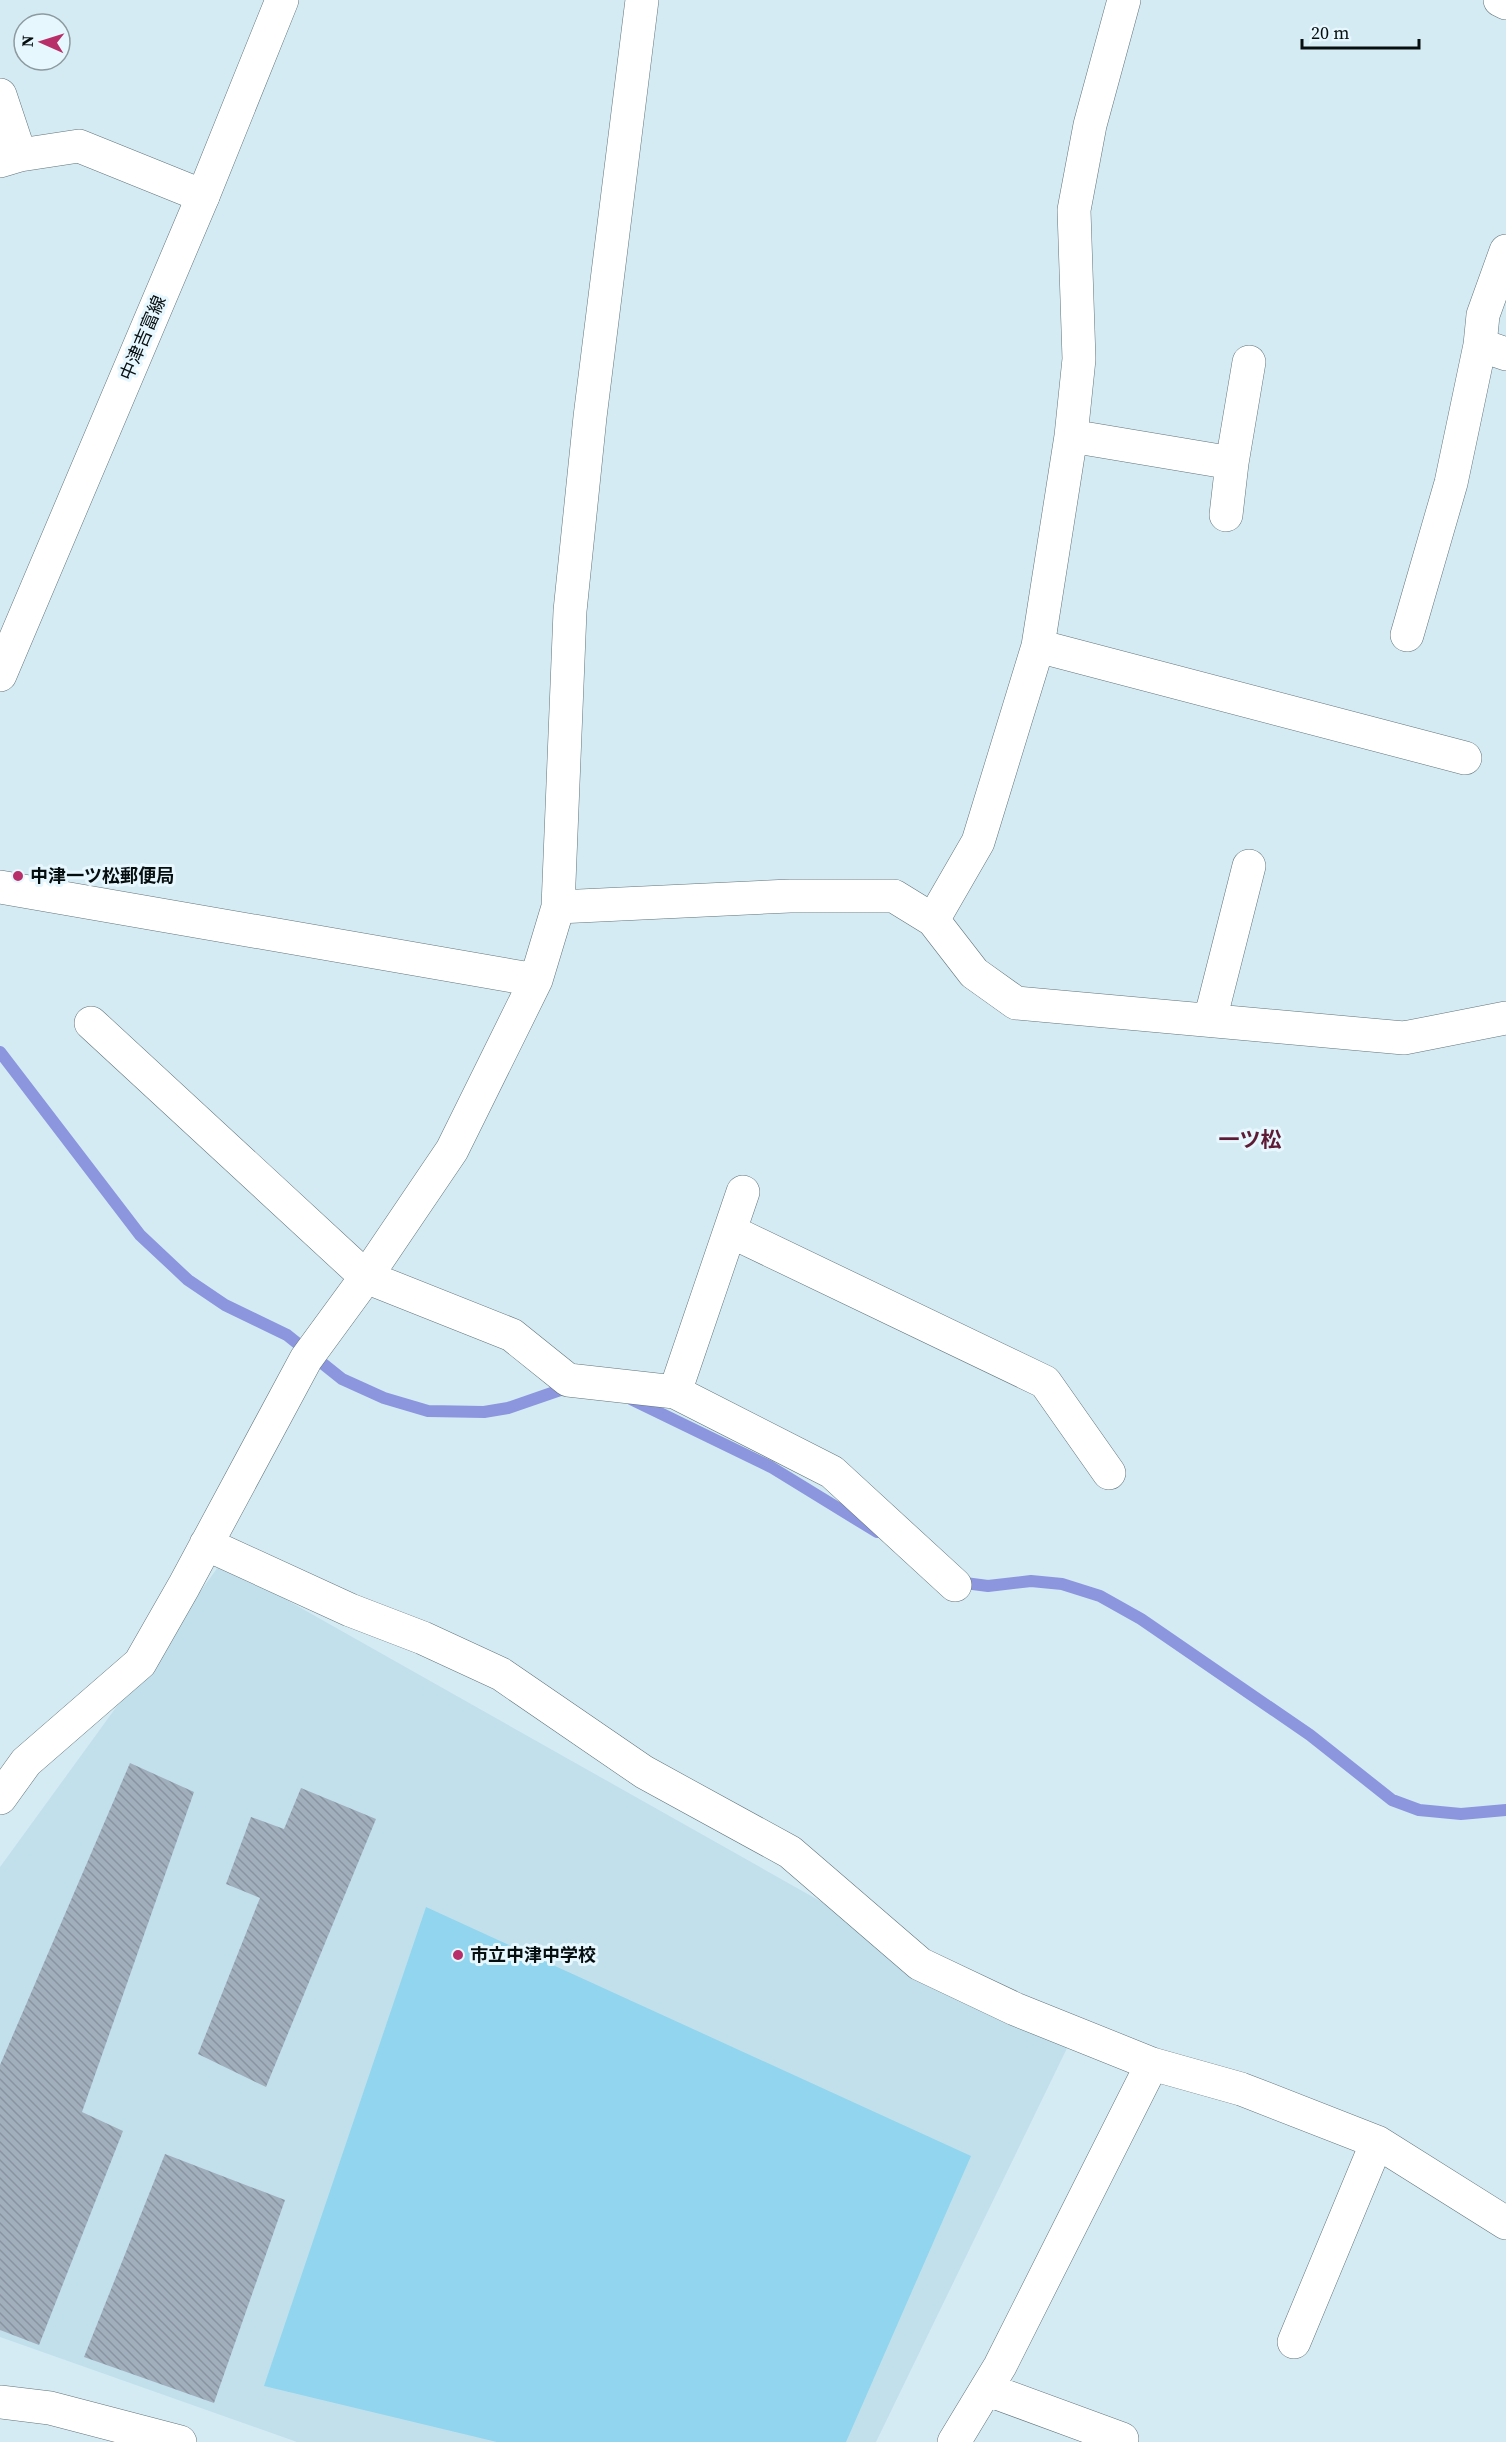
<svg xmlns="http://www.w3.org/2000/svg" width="1506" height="2442" font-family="'Source Serif 4','Noto Sans JP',serif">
	<defs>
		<pattern id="building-back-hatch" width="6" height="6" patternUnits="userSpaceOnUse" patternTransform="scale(1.5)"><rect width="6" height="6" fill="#a1aebc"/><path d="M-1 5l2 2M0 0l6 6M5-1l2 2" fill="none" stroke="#8994a1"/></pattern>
	</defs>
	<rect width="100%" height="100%" fill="#d5ebf3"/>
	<path fill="#c1e0eb" d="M221,1563l849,479 -194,400h-579l-297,-105v-470z"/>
	<path fill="#91d5ee" d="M426,1907l545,249 -125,286h-349l-233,-56z"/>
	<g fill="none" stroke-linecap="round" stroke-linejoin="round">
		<path stroke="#8c96df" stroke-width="12" d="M0,1052l140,183 48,45 37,25 62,30 55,44 42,19 44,13 56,1 24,-4 61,-21
			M631,1399l140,68 106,65
			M956,1580l9,3 23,3 43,-5 31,3 38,12 41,23 169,116 82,65 27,10 42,4 45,-4"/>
	</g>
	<path fill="url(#building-back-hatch)" d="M130,1763l64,29 -112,320 41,19 -84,214 -39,-15v-265z
		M301,1788l75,31 -110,268 -68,-33 62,-156 -34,-14 25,-67 33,12z
		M165,2154l120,46 -71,203 -130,-46z"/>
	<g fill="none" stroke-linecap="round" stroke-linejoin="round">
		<g stroke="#61747b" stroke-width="34">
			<path id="street" d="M1500,0l6,3
				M0,95l20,60
				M0,161l20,-6 59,-9 124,50
				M1506,251l-23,64 -3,30 26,9
				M1071,436l161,27 17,-101
				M1226,515l6,-52
				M1407,635l44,-152 29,-138
				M1038,646l427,112
				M0,887l536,93
				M558,907l232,-11h104l39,24 41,53 42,30 388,35 102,-20
				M933,920l45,-78 60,-196 33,-210 8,-77 -5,-149 16,-85 34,-125
				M1210,1020l39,-154
				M91,1023l275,254 146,58 56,45 107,12 157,80 123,113
				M730,1231l315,151 64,91
				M675,1392l68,-200
				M206,1544l144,66 73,28 78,36 143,98 146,80 130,112 95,45 137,55 89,25 136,53 129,81
				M0,1798l26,-36 114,-99 44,-77 122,-227 60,-82 86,-127 84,-170 22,-73 12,-296 20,-194 52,-417
				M1294,2342l83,-200
				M986,2389l136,50
				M0,2402l50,6 130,34
				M954,2442l46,-76 152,-302"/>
		</g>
		<g stroke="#61747b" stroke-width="34">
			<path id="secondary" d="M0,675l203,-479 79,-196"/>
		</g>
		<use href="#street" stroke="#fff" stroke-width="33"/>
		<use href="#secondary" stroke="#fff" stroke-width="33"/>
	</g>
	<g fill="#b82e68" stroke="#e6f7fe" stroke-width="2">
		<circle cx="18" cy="876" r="6"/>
		<circle cx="458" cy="1955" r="6"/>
	</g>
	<g text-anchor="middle" stroke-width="6" stroke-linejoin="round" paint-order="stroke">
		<g font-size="18" fill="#070e10" stroke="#e6f7fe">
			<text transform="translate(143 338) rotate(-67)" y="6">中津吉富線</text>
		</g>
		<g font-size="18" font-weight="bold" fill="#070e10" stroke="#e6f7fe" text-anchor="start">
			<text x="30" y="882">中津一ツ松郵便局</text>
			<text x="470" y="1961">市立中津中学校</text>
		</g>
		<g font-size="21" font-weight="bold" fill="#5d1b35" stroke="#e6f7fe">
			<text x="1250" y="1147">一ツ松</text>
		</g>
	</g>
	<g transform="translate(42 42) rotate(273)"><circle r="28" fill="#e6f7fe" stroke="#8d9a9f" stroke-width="1.5"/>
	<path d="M0-4.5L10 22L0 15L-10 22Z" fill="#b82e68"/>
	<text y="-9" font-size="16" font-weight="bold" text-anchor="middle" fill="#070e10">N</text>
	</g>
	<path d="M1302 39v9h117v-9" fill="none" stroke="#070e10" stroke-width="3"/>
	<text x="1311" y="39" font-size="18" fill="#070e10" stroke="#e6f7fe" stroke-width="4.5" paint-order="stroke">20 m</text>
</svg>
